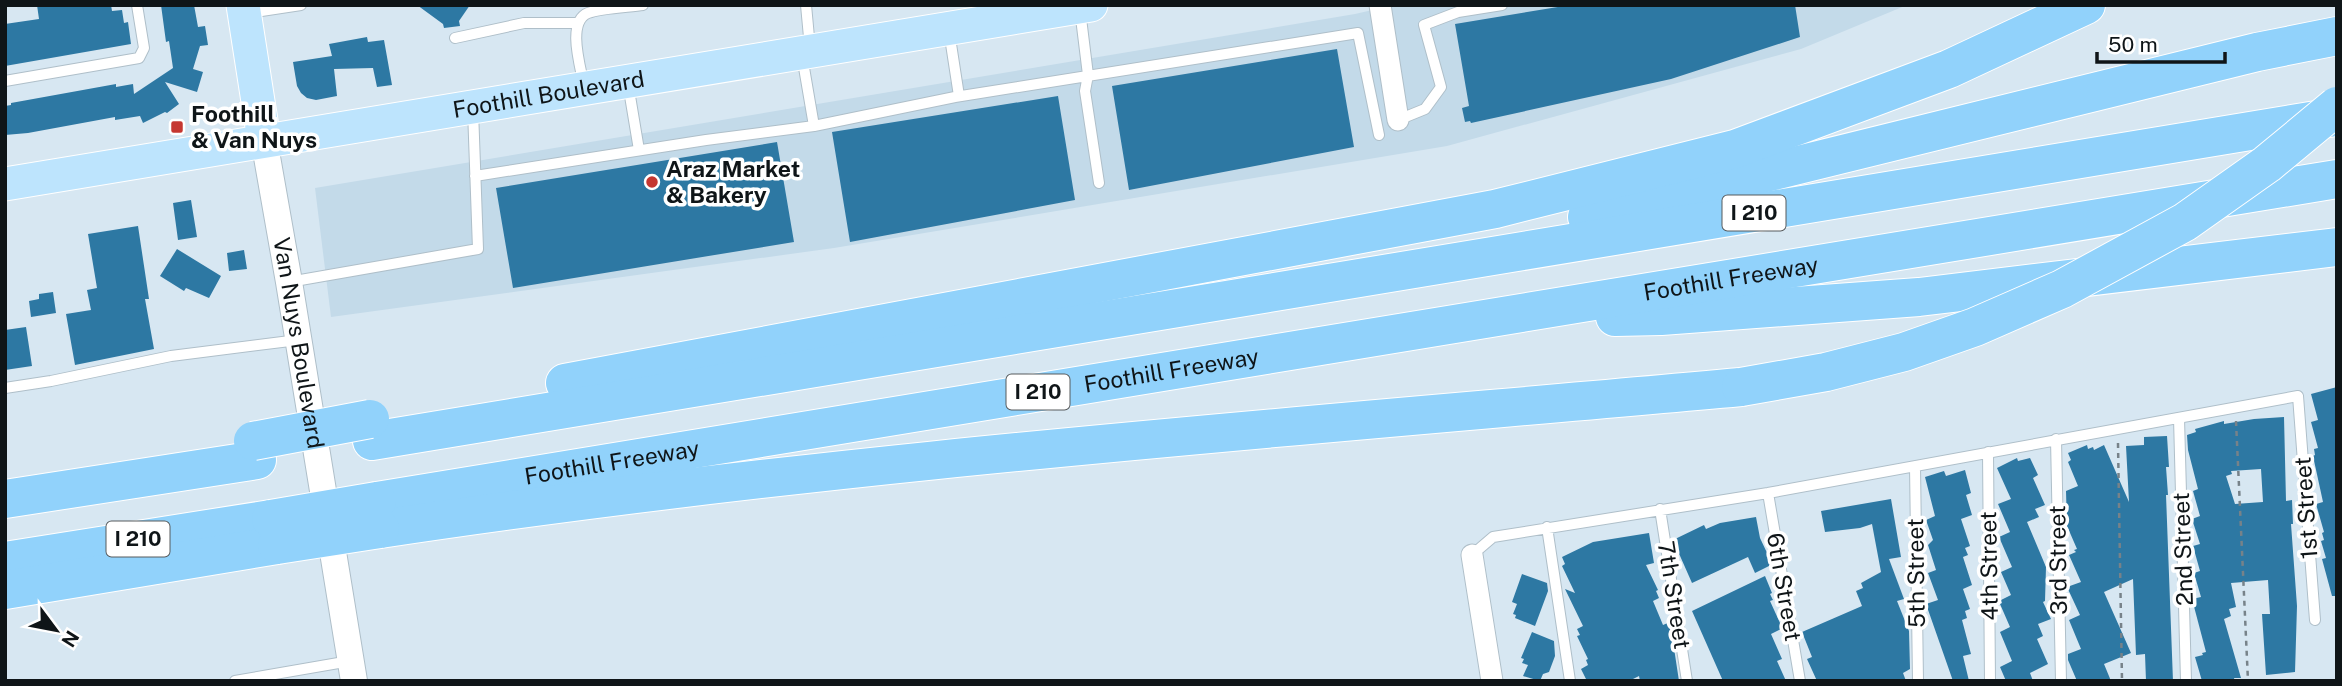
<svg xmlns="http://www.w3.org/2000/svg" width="2342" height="686" font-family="'Public Sans',sans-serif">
	<rect width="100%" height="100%" fill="#d7e7f2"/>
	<path fill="#c3dae9" d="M1394,5h513l-106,44 -354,97 -613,102 -503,69 -16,-129 1040,-174z"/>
	<path fill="#2d78a3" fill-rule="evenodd" d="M37,5h74l1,6 10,-1 2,13 4,-1 3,22 -126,22v-42l34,-5z
		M161,5h33l4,22 7,-1 3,19 -8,1 -7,23 10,3 -6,20 -32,-10 14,22 -12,9 -2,-1 -22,11 -3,-7 -25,4v-3l-87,16 -23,2v-29l6,-1v-2l105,-19v3l17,-3 1,10 39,-26 -4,-27 -3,1z
		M417,5h53l-11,16 1,5 -16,2 -1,-4z
		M1570,5h225l5,32 -129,42 -200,44 -1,-2 -5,1 -3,-14 7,-2 -14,-82z
		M367,37l1,5 16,-2 8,45 -15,2 -4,-19 -39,1 3,27 -21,4 -9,-2 -6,-5 -4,-7 -4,-24 39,-6 -3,-12z
		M1337,49l17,98 -225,43 -17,-104z
		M1058,96l17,104 -225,42 -18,-110z
		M777,142l17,100 -281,46 -17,-100z
		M191,200l6,37 -19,3 -5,-37z
		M138,226l11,73h-4l9,50 -79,16 -9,-51 25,-4 -4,-20 10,-2 -9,-54z
		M177,249l44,27 -12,22 -23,-10 -2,3 -24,-15z
		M244,250l3,19 -18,2 -2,-18z
		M53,292l3,21 -25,4 -2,-16 10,-2v-5z
		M26,327l6,39 -27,4v-40z
		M2337,387v209h-5l-10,-37 4,-1 -5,-17 3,-1 -2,-7 2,-1 -8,-28 7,-2 -10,-46 2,-1 -1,-6 4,-1 -7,-26 7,-2 -7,-26z
		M2284,417l2,84 6,-1 1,24h-2l6,82 -2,66 -29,3 -4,-61h8l-2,-34 -37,3 5,24 -7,2 2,7 -7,3 17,59h-7l1,3h-33l-7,-24 8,-2 -1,-2 4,-1 -14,-53 9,-2 -7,-24 6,-2 -7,-25 7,-2 -8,-25 8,-3 -7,-25 5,-2 -10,-39 -1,-15 9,-3 -1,-3 29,-8v3l30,-5zM2261,469l2,33 -28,2 -9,-28 6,-2 -1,-3z
		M2167,436l2,31h-3l2,28h-2l7,186h-27l-1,-27 -9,1 -3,-76 -29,13 27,61 -27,11 7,17h-34l-9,-21v-6l13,-5 -12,-29 11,-5 -13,-28 14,-5 -12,-27 7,-3 -2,-2 3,-1 -10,-23 -1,-35 12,-5 -10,-24 3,-2 -3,-7 19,-8 1,4 5,-2 1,3 10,-5 25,57 -3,-56 18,-1v-8z
		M2017,458l1,3 12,-3 8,17 -5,3 12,27 -10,4 4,8 -12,5 19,45 -1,34 -2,1 8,17 -13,5 5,12 -6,3 11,25 -18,9 3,8h-27l-6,-14 12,-6 -12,-29 10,-5 -10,-23 2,-1 -1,-3 10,-5 -10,-23 11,-5 -13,-30 11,-5 -12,-28 13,-5 -14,-31z
		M1965,470l6,23 -5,2 6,20 -11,4 9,27 -5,2 3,7 -5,2 9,28 -9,4 7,20 -5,2 2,7 -5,2 9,34 -8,2 6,25h-16l-27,-77 12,-4 -10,-27 8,-3 -8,-25 5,-5 -7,-20 9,-4 -10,-39 19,-6 2,5z
		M1891,499l10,58 -12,2 15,40 -7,2 12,30 1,38 -7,4 3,8h-89l-10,-22 5,-2 -10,-25 60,-26 -6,-15 7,-3 -2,-5 20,-11 -9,-48 -12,4 -35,4 -4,-21z
		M1756,517l4,21 9,19 2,8 -16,8 -7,-16 -56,26 -19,-43 31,-15 2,4 14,-6z
		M1649,533l5,30 -8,2 12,25 -2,1 3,7 -6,3 10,24 7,-3 9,59h-39l-1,-5 -10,5h-42l-6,-12 7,-4 -2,-5 2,-1 -11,-23 3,-1 -3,-6 6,-3 -18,-37 10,4 -13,-27 3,-2 -3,-7 31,-15z
		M1522,574l25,9 1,8 -13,35 -20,-8 1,-3 -3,-1 4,-10 -5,-2z
		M1765,576l7,17 -2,1 3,6 -3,1 10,22 1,6 -10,5 11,25 -5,2 9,20h-63l-31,-70z
		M1532,632l22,9 1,15 -6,16 -6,2 -3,7 -17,-5 5,-11 -6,-2 2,-4 -3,-1z"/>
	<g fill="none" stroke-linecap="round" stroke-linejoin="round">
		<g stroke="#afbfc9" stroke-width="12">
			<path id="service" d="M806,5l4,43
				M1080,10l8,65 -3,16 14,92
				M248,13l53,-8
				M949,31l10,65
				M455,38l69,-15h54
				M802,56l12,70
				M5,81l134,-23 5,-10 -7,-43
				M628,84l11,66
				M584,86c-3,-18 -18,-64 4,-73 12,-5 41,-6 55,-8
				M1398,120l27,-11 16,-22 -17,-62 34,-13 44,-7
				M475,176l231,-36 108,-14 141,-29 403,-64 21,102
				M289,282l189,-33 -5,-139
				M5,388l46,-7 120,-25 127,-16
				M2179,418l7,263
				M2056,439l5,242
				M1988,452l2,229
				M1915,466l3,215
				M1768,493l32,188
				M1660,509l27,172
				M1547,527l23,154
				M1472,555l21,-18 275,-44 530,-97 17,224
				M235,681l115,-20"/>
		</g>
		<g stroke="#afbfc9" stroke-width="23">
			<path id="minor" d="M1380,5l18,115
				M1472,555l20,126"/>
		</g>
		<g stroke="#afbfc9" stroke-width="28">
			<g id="tertiary">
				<path id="s1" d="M264,140l25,142 65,399"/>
			</g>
		</g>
		<g stroke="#fff" stroke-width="35">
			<g id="primary">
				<path d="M243,5l21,135"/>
				<path id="s2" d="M5,184l1086,-179"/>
			</g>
		</g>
		<g stroke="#fff" stroke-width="40">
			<g id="motorway">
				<path d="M1587,217l670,-165 80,-16"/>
				<path d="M1615,317l46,-1 258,-19 418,-50"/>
				<path d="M565,383l930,-174 240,-60 214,-80 137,-64"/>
				<path d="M372,441l1963,-324"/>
				<path d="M5,499l252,-39"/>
				<path id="s3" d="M377,501l1960,-322"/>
				<path d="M380,529c451,-68 907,-101 1361,-142"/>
				<path d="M5,561l266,-42"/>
				<path d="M5,590l272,-45"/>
			</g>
		</g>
		<path stroke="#778289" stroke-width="2.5" stroke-dasharray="5 5" stroke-linecap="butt" d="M2236,421l12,260
			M2118,443l4,238"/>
		<use href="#service" stroke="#fff" stroke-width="10"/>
		<use href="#minor" stroke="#fff" stroke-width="21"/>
		<use href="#tertiary" stroke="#fff" stroke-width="26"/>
		<use href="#primary" stroke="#bde4fd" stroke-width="33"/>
		<use href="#motorway" stroke="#91d2fb" stroke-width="38"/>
		<g stroke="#fff" stroke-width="40" stroke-linecap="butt">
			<path id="motorway-bridge" d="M1741,387l85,-15 78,-20 71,-25 87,-38 123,-67 82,-58 70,-58
				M253,441l117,-22
				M271,519l106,-18
				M277,545l103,-16"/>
		</g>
		<use href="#motorway-bridge" stroke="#91d2fb" stroke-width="38"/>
	</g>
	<g fill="#c53731" stroke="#fff" stroke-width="2.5">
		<rect x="170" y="120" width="14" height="14" rx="3.5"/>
		<circle cx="652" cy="182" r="7"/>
	</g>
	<g text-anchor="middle" stroke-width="7" stroke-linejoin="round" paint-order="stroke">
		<g fill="#fff" stroke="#575b5d" stroke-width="2">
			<rect x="1722.5" y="195.5" width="63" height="35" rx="5"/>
			<rect x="1006.5" y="374.5" width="63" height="35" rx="5"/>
			<rect x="106.5" y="521.5" width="63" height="35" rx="5"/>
		</g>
		<g font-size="21" font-weight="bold" fill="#0f1518">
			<text x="1754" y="220">I 210</text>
			<text x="1038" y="399">I 210</text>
			<text x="138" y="546">I 210</text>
		</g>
		<g font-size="23" fill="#0f1518" stroke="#fff">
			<text dy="8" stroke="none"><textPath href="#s2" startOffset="551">Foothill Boulevard</textPath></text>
			<text dy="8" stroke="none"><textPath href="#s3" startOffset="1372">Foothill Freeway</textPath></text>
			<text dy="8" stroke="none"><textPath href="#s1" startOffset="206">Van Nuys Boulevard</textPath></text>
			<text dy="8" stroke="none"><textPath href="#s3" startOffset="805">Foothill Freeway</textPath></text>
			<text dy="8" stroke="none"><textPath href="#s3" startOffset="238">Foothill Freeway</textPath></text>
			<text transform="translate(2306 508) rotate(-94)" y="8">1st Street</text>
			<text transform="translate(2183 549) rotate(-92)" y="8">2nd Street</text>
			<text transform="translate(2058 560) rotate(-91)" y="8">3rd Street</text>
			<text transform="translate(1989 566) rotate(-91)" y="8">4th Street</text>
			<text transform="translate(1916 573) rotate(-91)" y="8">5th Street</text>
			<text transform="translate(1784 587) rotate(80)" y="8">6th Street</text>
			<text transform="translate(1674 595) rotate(81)" y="8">7th Street</text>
		</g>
		<g font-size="23" font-weight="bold" fill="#0f1518" stroke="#fff" text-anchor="start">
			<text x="191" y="122">Foothill<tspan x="191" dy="26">&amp; Van Nuys</tspan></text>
			<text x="666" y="177">Araz Market<tspan x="666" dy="26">&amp; Bakery</tspan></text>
		</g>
	</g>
	<rect width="2342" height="686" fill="none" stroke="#0f1518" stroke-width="14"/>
	<g transform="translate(56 630) rotate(122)" stroke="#ffffff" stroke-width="5" paint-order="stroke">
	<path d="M0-5L12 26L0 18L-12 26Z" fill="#0f1518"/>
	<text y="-10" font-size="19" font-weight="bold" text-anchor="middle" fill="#0f1518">N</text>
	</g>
	<path d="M2097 52v10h128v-10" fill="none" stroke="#0f1518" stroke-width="3.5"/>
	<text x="2108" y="52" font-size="21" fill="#0f1518" stroke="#ffffff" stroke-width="5" paint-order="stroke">50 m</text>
</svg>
